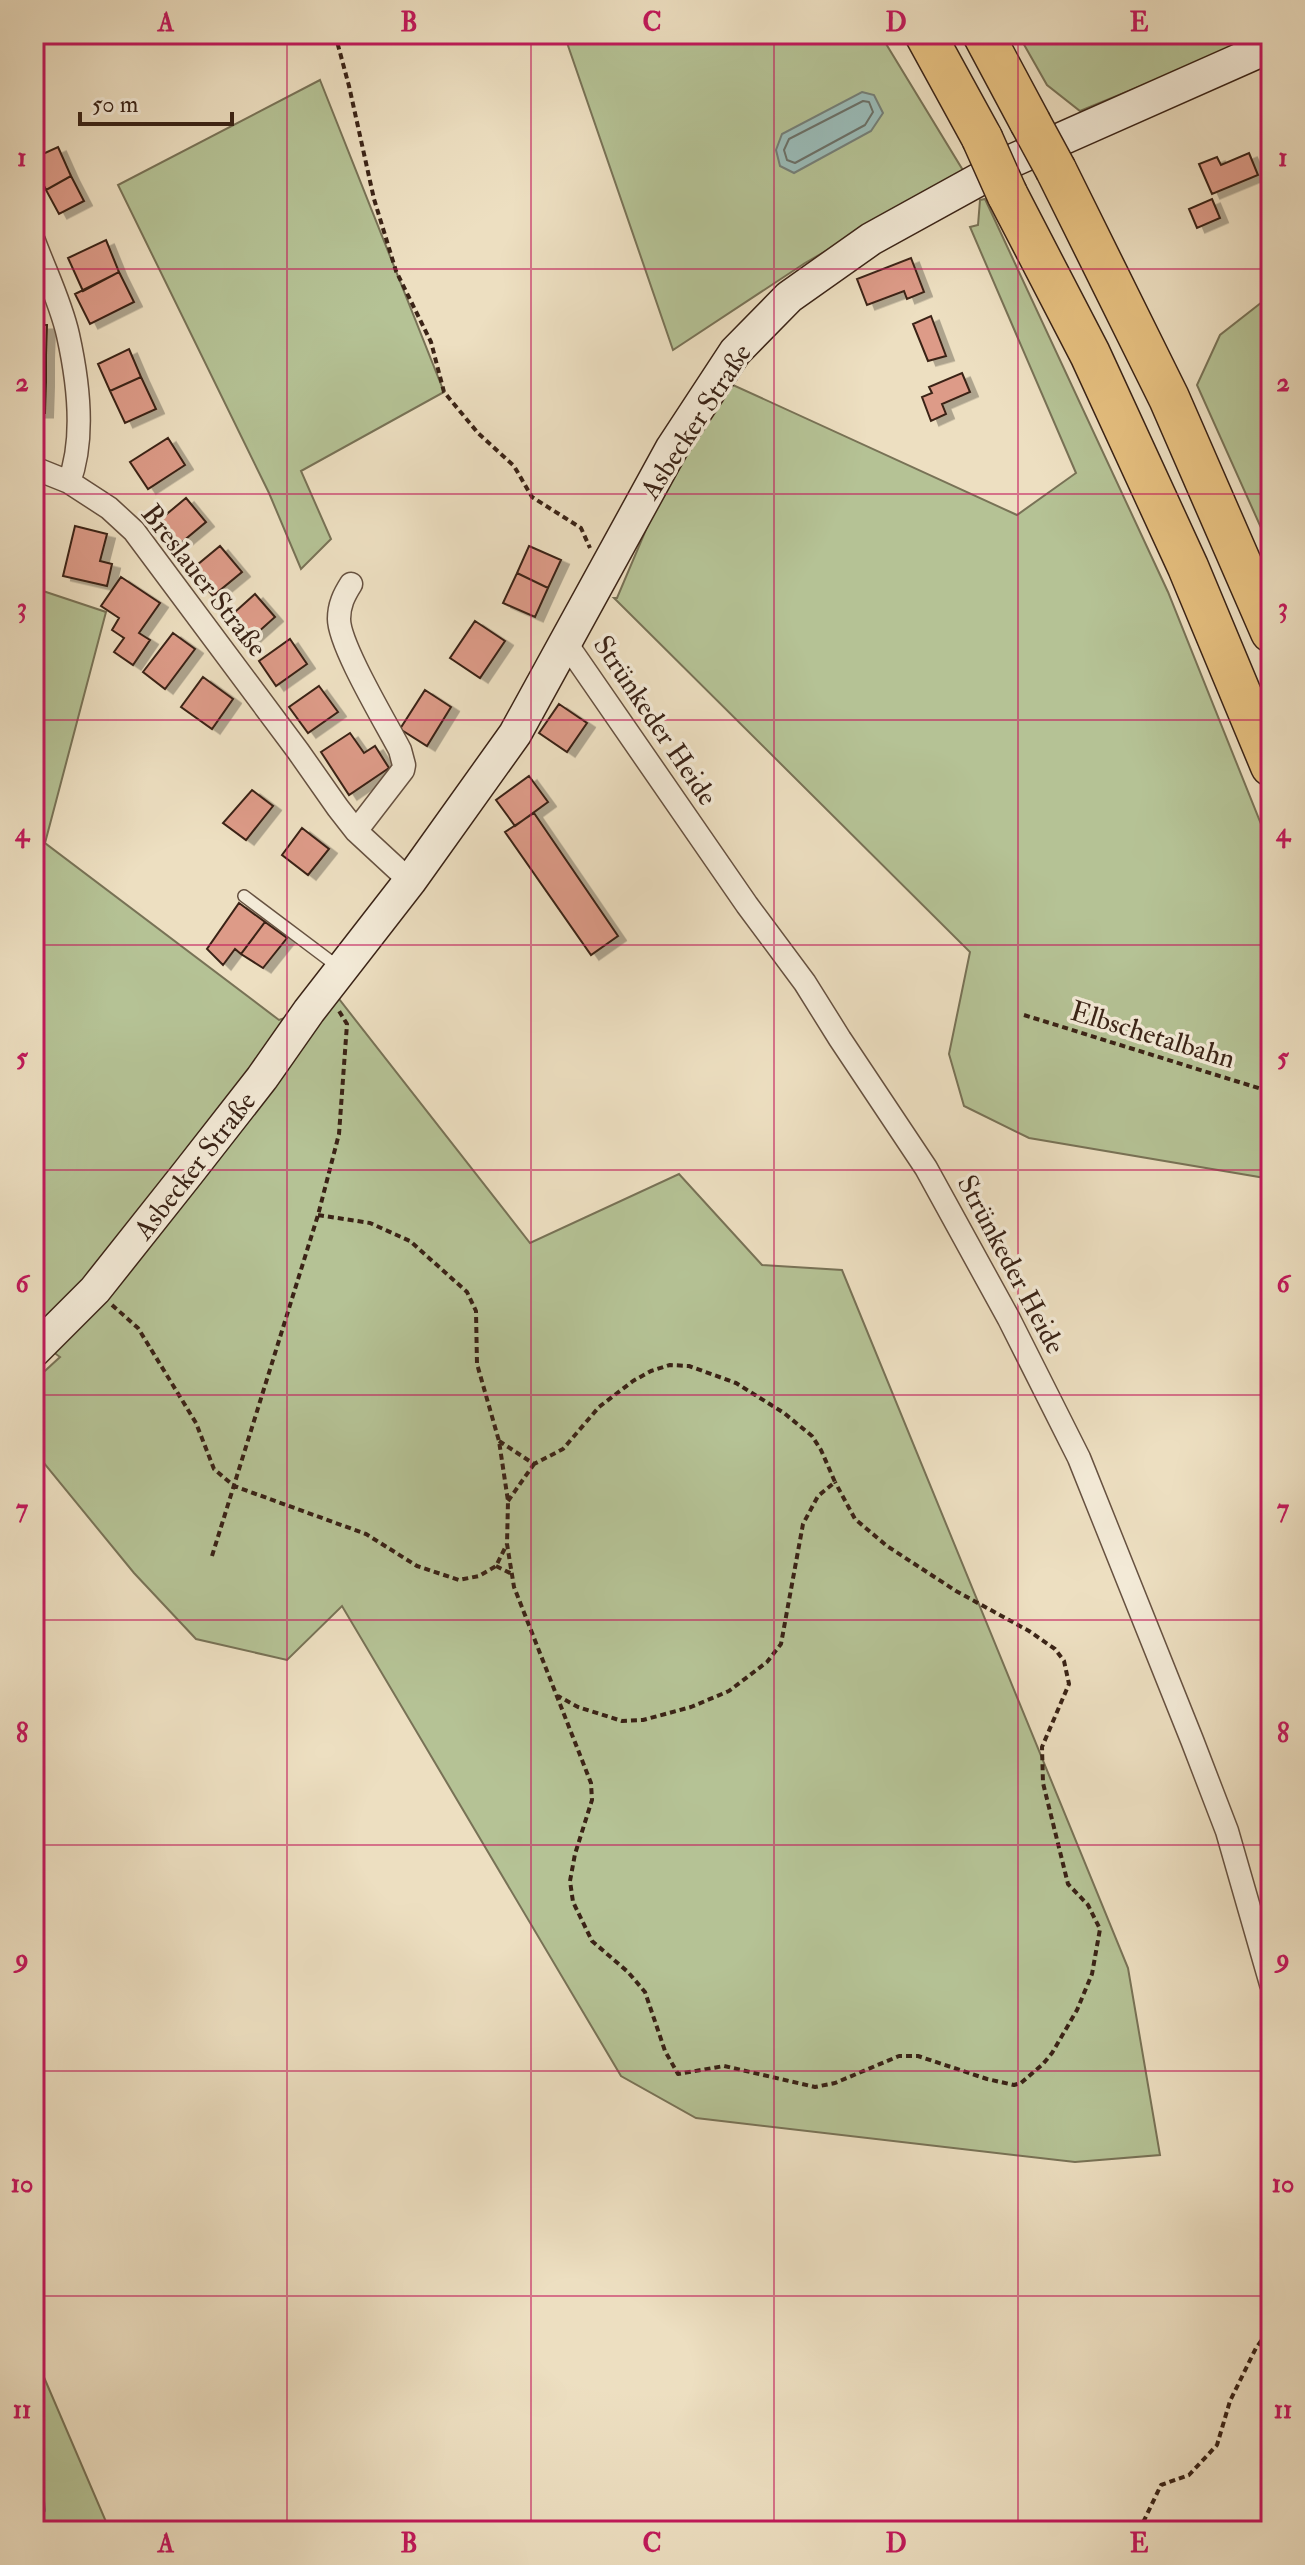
<svg xmlns="http://www.w3.org/2000/svg" width="1305" height="2565" font-family="'IM FELL Double Pica',serif">
	<defs>
		<filter id="shadow"><feDropShadow dx="8" dy="4.5" stdDeviation="0" flood-color="#0004"/></filter>
	</defs>
	<rect width="100%" height="100%" fill="#eddfc1"/>
	<filter id="stains"><feTurbulence type="fractalNoise" baseFrequency=".0025" numOctaves="4"/><feColorMatrix values="0 0 0 0 .2 0 0 0 0 .09 0 0 0 0 .02 0 0 0 .5 -.17"/></filter>
	<radialGradient id="worn" r=".72"><stop offset=".6" stop-color="#630" stop-opacity="0"/><stop offset="1" stop-color="#630" stop-opacity=".3"/></radialGradient>
	<path fill="#b5c295" stroke="#787256" stroke-width="2" d="M564,34h316l84,138 -159,91 -132,87z
		M1018,34h250l-188,77 -33,-26z
		M320,80l124,312 -143,79 30,68 -30,30 -32,-76 -151,-308z
		M985,199l183,393 103,257v330l-242,-41 -65,-32 -15,-52 21,-102 -356,-354h3l48,-113 68,-100 284,130 59,-42 -106,-246 8,-2 2,-25z
		M1271,295v255l-74,-165 23,-50z
		M34,588l72,24 -61,231 234,177 60,-21 191,244 149,-69 83,91 80,5 286,698 32,187 -85,7 -379,-44 -75,-42 -279,-470 -55,54 -91,-21 -62,-66 -100,-122v-70l26,-24 -26,-19z
		M34,2354l76,177h-76z"/>
	<path fill="#9abcb9" stroke="#747f78" stroke-width="2" d="M862,92l12,3 9,18 -12,18 -77,42 -14,-7 -4,-16 6,-16z"/>
	<g fill="none" stroke-linecap="round" stroke-linejoin="round">
		<path stroke="#6a7068" stroke-width="2" d="M863,101l6,1 4,10 -8,13 -70,38 -8,-3 -3,-10 5,-11z"/>
		<path stroke="#747f78" stroke-width="6" d="M34,2470l6,13 3,27"/>
	</g>
	<path fill="#dd9b88" stroke="#3a2316" stroke-width="2" filter="url(#shadow)" d="M58,147l13,29 -25,14 -12,-25v-7z
		M1249,153l9,22 -46,19 -13,-30 18,-7 4,8z
		M71,176l13,25 -25,13 -13,-24z
		M1212,199l8,19 -23,10 -8,-19z
		M106,240l13,32 -36,19 -15,-33z
		M911,258l13,34 -17,7 -3,-8 -37,14 -10,-26z
		M119,272l15,30 -44,22 -15,-30z
		M931,316l15,40 -18,5 -15,-37z
		M34,325h13l-1,30h-12z
		M129,349l12,28 -31,14 -12,-27z
		M34,355h12v27h-12z
		M962,373l8,19 -28,12 4,10 -15,7 -9,-24 10,-4 -3,-6z
		M141,377l15,32 -31,14 -15,-32z
		M34,382h12l-1,31h-11z
		M168,438l17,27 -37,24 -18,-27z
		M186,498l20,24 -30,25 -20,-24z
		M75,526l32,8 -7,27 12,3 -5,22 -44,-10z
		M220,546l22,26 -29,24 -22,-26z
		M529,546l32,14 -13,28 -31,-15z
		M517,573l31,15 -13,29 -32,-14z
		M121,577l39,26 -21,30 11,7 -17,25 -19,-13 10,-14 -12,-8 7,-12 -18,-12z
		M255,594l20,23 -28,25 -21,-22z
		M475,621l30,20 -25,37 -30,-20z
		M173,633l22,16 -30,40 -22,-17z
		M290,639l17,25 -31,22 -17,-25z
		M203,677l30,22 -21,30 -31,-22z
		M319,686l19,26 -30,21 -19,-26z
		M425,690l26,17 -24,39 -27,-17z
		M559,704l28,19 -20,29 -28,-19z
		M350,733l14,20 11,-7 14,22 -40,27 -28,-43z
		M529,776l19,26 -33,24 -19,-26z
		M252,790l21,16 -27,34 -23,-17z
		M534,813l84,123 -27,19 -86,-123z
		M302,828l27,21 -21,26 -26,-20z
		M239,903l26,19 -24,32 -6,-5 -12,16 -16,-16z
		M265,922l22,16 -24,30 -22,-14z"/>
	<g fill="none" stroke-linecap="round" stroke-linejoin="round">
		<g stroke="#675241" stroke-width="14">
			<path id="lane" d="M244,896l97,73"/>
		</g>
		<g stroke="#675241" stroke-width="25">
			<path id="street" d="M34,241c11,30 27,62 34,94 10,45 18,102 1,147l40,26 25,23 164,220 40,57 18,23 54,50
				M34,468l35,14
				M351,584c-7,11 -12,21 -12,35 0,26 47,104 61,131l4,15 -1,5 -47,61
				M566,643l181,262 58,78 35,56 86,129 83,151 70,139 113,282 35,91 44,153"/>
		</g>
		<g stroke="#3a2316" stroke-width="35">
			<path id="secondary" d="M34,1351l61,-61 92,-116 75,-96 47,-67 101,-130 105,-147 157,-286 63,-96 54,-55 82,-58 145,-80 255,-113"/>
		</g>
		<g stroke="#3a2316" stroke-width="43">
			<path id="highway" d="M925,34l57,104
				M983,34l47,88
				M1056,170l113,228 102,234
				M1007,194l83,160 98,213 83,199"/>
		</g>
		<path stroke="#3a2316" stroke-width="4" stroke-dasharray="6 4" stroke-linecap="butt" d="M335,34l14,52 25,113 22,72 35,71 13,50 34,41 36,33 18,31 49,31 9,20
			M1024,1015l247,77
			M318,1215l52,8 40,18 57,51 9,19 1,53 22,77 9,60 -1,43 7,43 77,196 1,17 -17,54 -5,27 3,21 19,39 36,31 17,20 20,59 13,23 46,-8 91,21 20,-4 64,-27h19l69,23 27,6 7,-2 22,-19 9,-11 25,-43 15,-36 8,-45 -12,-24 -20,-21 -25,-101 -1,-36 27,-63 -5,-23 -9,-12 -26,-18 -73,-40 -69,-45 -32,-27 -20,-37
			M112,1305l26,23 58,95 18,46 20,17 132,48 51,32 42,14 20,-4 17,-10 11,-22
			M499,1441l35,23 29,-15 36,-42 34,-26 18,-10 19,-6 19,1 47,17 48,30 28,23 9,14 14,32 -17,14 -15,28 -22,120 -14,18 -38,29 -38,16 -48,13 -21,1 -44,-14 -20,-11
			M508,1501l26,-37
			M212,1556l106,-341 21,-81 8,-110 -8,-13
			M496,1566l16,8
			M1139,2531l22,-46 28,-10 28,-30 13,-44 26,-53 15,-21"/>
		<use href="#lane" stroke="#f3ead7" stroke-width="11"/>
		<use href="#street" stroke="#f3ead7" stroke-width="22"/>
		<use href="#secondary" stroke="#f3ead7" stroke-width="32"/>
		<use href="#highway" stroke="#e6c080" stroke-width="40"/>
		<g stroke="#3a2316" stroke-width="43" stroke-linecap="butt">
			<path id="highway-bridge" d="M1030,122l26,48
				M982,138l25,56"/>
		</g>
		<use href="#highway-bridge" stroke="#e6c080" stroke-width="40"/>
	</g>
	<path fill="none" stroke="#c2185b" stroke-width="2" stroke-opacity="0.55" d="M287,34v2497M531,34v2497M774,34v2497M1018,34v2497M34,269h1237M34,494h1237M34,720h1237M34,945h1237M34,1170h1237M34,1395h1237M34,1620h1237M34,1845h1237M34,2071h1237M34,2296h1237"/>
	<g text-anchor="middle" stroke-width="7" stroke-linejoin="round" paint-order="stroke">
		<g font-size="28" fill="#3a2316" stroke="#f3ead7">
			<text transform="translate(695 421) rotate(-57)" y="10">Asbecker Straße</text>
			<text transform="translate(205 580) rotate(52)" y="10">Breslauer Straße</text>
			<text transform="translate(656 720) rotate(56)" y="10">Strünkeder Heide</text>
			<text transform="translate(1153 1034) rotate(17)" y="10">Elbschetalbahn</text>
			<text transform="translate(194 1165) rotate(-52)" y="10">Asbecker Straße</text>
			<text transform="translate(1012 1264) rotate(62)" y="10">Strünkeder Heide</text>
		</g>
	</g>
	<rect width="1305" height="2565" fill="none" stroke="#eddfc1" stroke-width="88"/>
	<path d="M80 112v12h152v-12" fill="none" stroke="#3a2316" stroke-width="4"/>
	<text x="92" y="112" font-size="24" fill="#3a2316" stroke="#f3ead7" stroke-width="6" paint-order="stroke">50 m</text>
	<rect x="44" y="44" width="1217" height="2477" fill="none" stroke="#c2185b" stroke-width="3"/>
	<g font-size="26" text-anchor="middle" font-weight="bold" fill="#c2185b">
		<text x="166" y="31">A</text>
		<text x="409" y="31">B</text>
		<text x="652" y="31">C</text>
		<text x="896" y="31">D</text>
		<text x="1139" y="31">E</text>
		<text x="22" y="166">1</text>
		<text x="1283" y="166">1</text>
		<text x="22" y="391">2</text>
		<text x="1283" y="391">2</text>
		<text x="22" y="616">3</text>
		<text x="1283" y="616">3</text>
		<text x="22" y="841">4</text>
		<text x="1283" y="841">4</text>
		<text x="22" y="1066">5</text>
		<text x="1283" y="1066">5</text>
		<text x="22" y="1292">6</text>
		<text x="1283" y="1292">6</text>
		<text x="22" y="1517">7</text>
		<text x="1283" y="1517">7</text>
		<text x="22" y="1742">8</text>
		<text x="1283" y="1742">8</text>
		<text x="22" y="1967">9</text>
		<text x="1283" y="1967">9</text>
		<text x="22" y="2192">10</text>
		<text x="1283" y="2192">10</text>
		<text x="22" y="2418">11</text>
		<text x="1283" y="2418">11</text>
		<text x="166" y="2552">A</text>
		<text x="409" y="2552">B</text>
		<text x="652" y="2552">C</text>
		<text x="896" y="2552">D</text>
		<text x="1139" y="2552">E</text>
	</g>
	<rect width="100%" height="100%" filter="url(#stains)"/>
	<rect width="100%" height="100%" fill="url(#worn)"/>
</svg>
